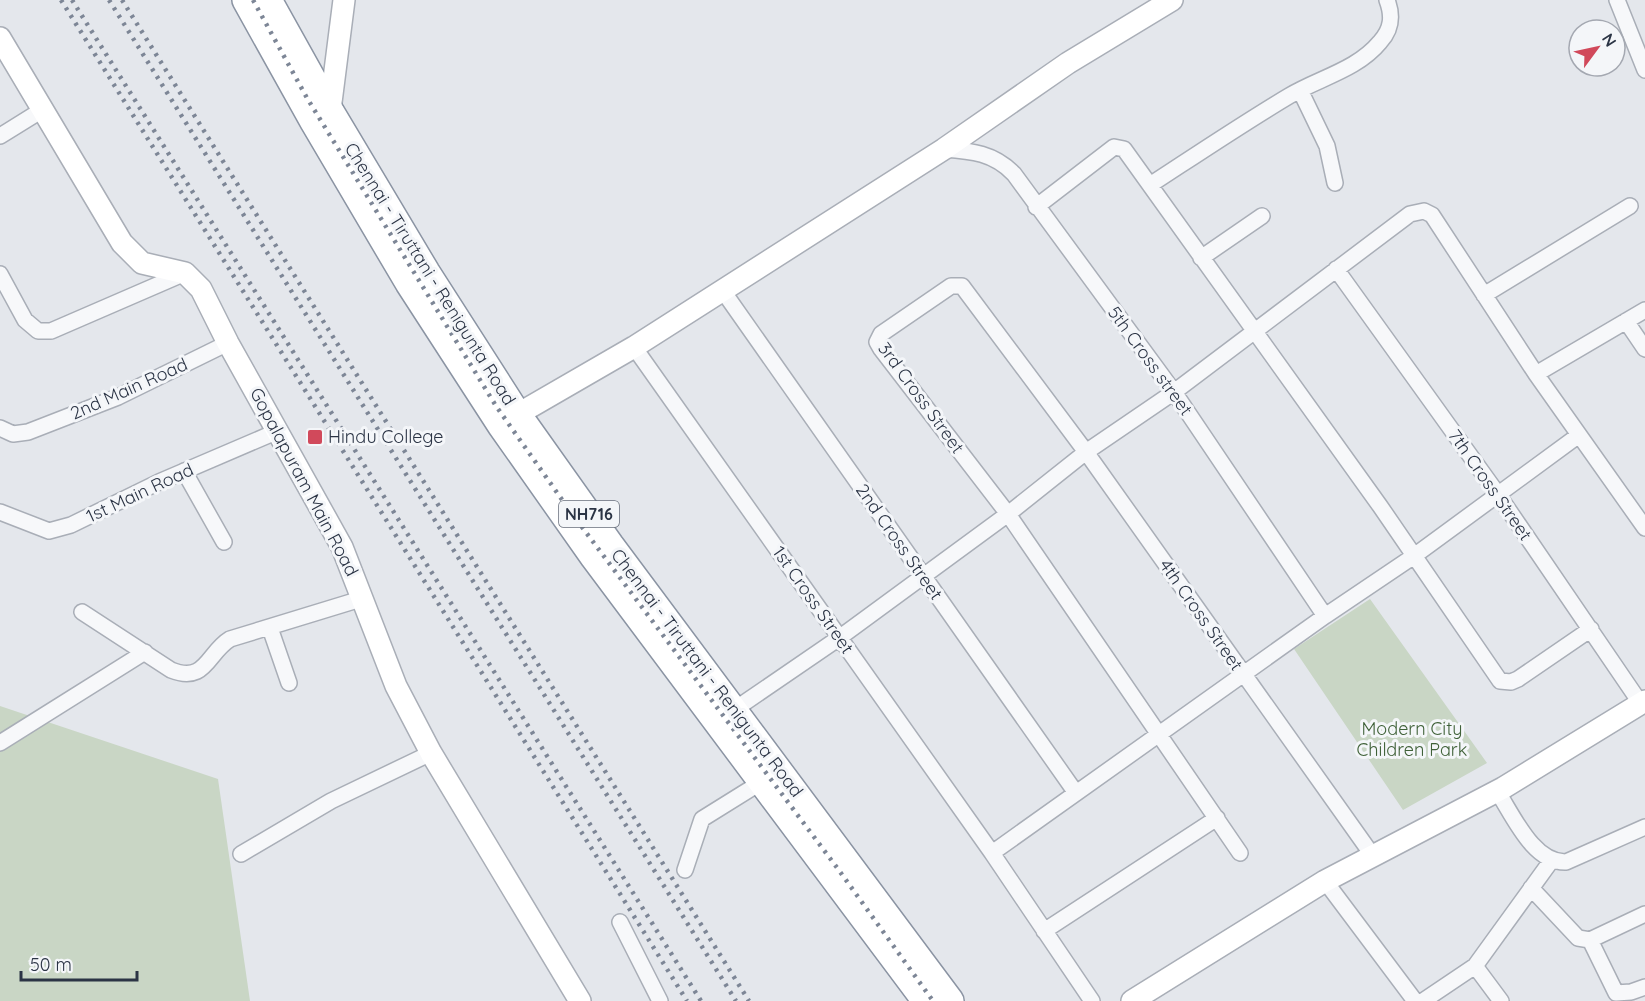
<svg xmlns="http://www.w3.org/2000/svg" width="1645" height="1001" font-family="Quicksand,sans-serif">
	<rect width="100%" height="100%" fill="#e4e7ec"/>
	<path fill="#c9d6c5" d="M1370,599l117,164 -84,47 -109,-161z
		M0,706l218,73 32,222h-250z"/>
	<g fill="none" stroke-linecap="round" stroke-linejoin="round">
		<g stroke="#a9aeb7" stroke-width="18">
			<path id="street" d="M1617,0l28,70
				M1300,90l27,56 8,37
				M0,136l42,-26
				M944,149c28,2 50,4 70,25l160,218 151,224
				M1150,185c46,-30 92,-61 139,-89 30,-18 68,-26 91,-54 12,-13 13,-26 7,-42
				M1036,207l78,-60 10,2 256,357 120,175 11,1 7,-3 73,-50
				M1201,258l61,-42
				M1336,269l161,224 144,211
				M0,274l25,46 13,11h13l134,-58
				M723,291l353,502
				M1484,295l146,-89
				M1626,321l19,28
				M634,347l358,506
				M1536,374l109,-64
				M0,428l13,6 15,-2 90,-35 110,-54
				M184,471l40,71
				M0,512l49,19 22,-6 88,-43 119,-51
				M82,612l89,58c35,14 36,-17 59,-31l134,-41
				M270,628l19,55
				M728,714l111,-76 169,-124 232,339
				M0,743l145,-91
				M1497,791c16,24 36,72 69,71l79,-35
				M241,854l90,-53 100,-48
				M1373,856l-287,-404 -124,-166h-11l-70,48 -4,8 4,7 127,165 78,-62 88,-60 236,-178 14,-3 8,4 104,159 109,154
				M685,870l17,-51 61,-38
				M1325,881l90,120
				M1531,888l47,50 12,2 55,-26
				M620,922l40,79
				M1044,931l173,-113
				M1590,940l26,53 15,-1 14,-5
				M1475,966l26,35
				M1092,1001l-100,-148 333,-237 89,-60 165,-121
				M1423,1001l52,-35 76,-105"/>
		</g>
		<g stroke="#a9aeb7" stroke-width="24">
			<path id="secondary" d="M0,38l122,205 20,20 43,10 16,16 27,54 114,204 54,139 35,67 149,248
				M329,118l15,-118
				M506,421l128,-74 310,-198 124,-86 104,-63
				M1132,1001l193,-120 178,-93 142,-87"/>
		</g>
		<g stroke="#8b94a3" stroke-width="30">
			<path id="highway" d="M246,0l68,122 95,161 92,142 93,132 332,444
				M268,0l63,113 95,159 91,142 93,131 340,456"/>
		</g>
		<use href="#street" stroke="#f7f8fa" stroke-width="15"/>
		<use href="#secondary" stroke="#fff" stroke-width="21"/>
		<use href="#highway" stroke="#fff" stroke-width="27"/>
		<path stroke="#7d8696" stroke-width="4.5" stroke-dasharray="3 6" stroke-linecap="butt" d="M61,0l626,1001
			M72,0l629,1001
			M109,0l627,1001
			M122,0l627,1001
			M253,0l54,98 189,308 74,105 268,358 95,132"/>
	</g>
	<rect fill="#d1495b" stroke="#f4f6f9" stroke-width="2" x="307" y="429" width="16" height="16" rx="3"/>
	<g text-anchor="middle" stroke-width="6" stroke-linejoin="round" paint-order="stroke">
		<rect fill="#f4f6f9" stroke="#676e7b" stroke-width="1.5" x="559" y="501" width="60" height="26" rx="4.5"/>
		<g font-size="16" font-weight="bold" fill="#2b3445">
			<text x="589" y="520">NH716</text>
		</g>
		<g font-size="18" fill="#2b3445" stroke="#f4f6f9">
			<text transform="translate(430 274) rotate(58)" y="6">Chennai - Tiruttani - Renigunta Road</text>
			<text transform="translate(1150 361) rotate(54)" y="6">5th Cross street</text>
			<text transform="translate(129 389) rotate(-24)" y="6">2nd Main Road</text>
			<text transform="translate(921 398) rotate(54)" y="6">3rd Cross Street</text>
			<text transform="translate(304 482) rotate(62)" y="6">Gopalapuram Main Road</text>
			<text transform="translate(1490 485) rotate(55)" y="6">7th Cross Street</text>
			<text transform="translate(140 493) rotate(-25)" y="6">1st Main Road</text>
			<text transform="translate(899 542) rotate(55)" y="6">2nd Cross Street</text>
			<text transform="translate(813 600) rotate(55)" y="6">1st Cross Street</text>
			<text transform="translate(1201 615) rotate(55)" y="6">4th Cross Street</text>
			<text transform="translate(707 673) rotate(53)" y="6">Chennai - Tiruttani - Renigunta Road</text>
		</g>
		<g font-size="18" fill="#2b3445" stroke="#f4f6f9" text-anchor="start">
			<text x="328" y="443">Hindu College</text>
		</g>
		<g font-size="18" fill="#3f6138" stroke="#f4f6f9">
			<text x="1412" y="735">Modern City<tspan x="1412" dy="21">Children Park</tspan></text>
		</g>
	</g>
	<g transform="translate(1597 48) rotate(57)"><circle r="28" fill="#f4f6f9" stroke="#a4a8b1" stroke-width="1.5"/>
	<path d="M0-4.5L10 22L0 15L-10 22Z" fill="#d1495b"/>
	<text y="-9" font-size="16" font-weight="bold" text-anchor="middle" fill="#2b3445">N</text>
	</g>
	<path d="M21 971v9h116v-9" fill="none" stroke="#2b3445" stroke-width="3"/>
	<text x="30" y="971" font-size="18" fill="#2b3445" stroke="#f4f6f9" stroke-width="4.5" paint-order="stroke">50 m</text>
</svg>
